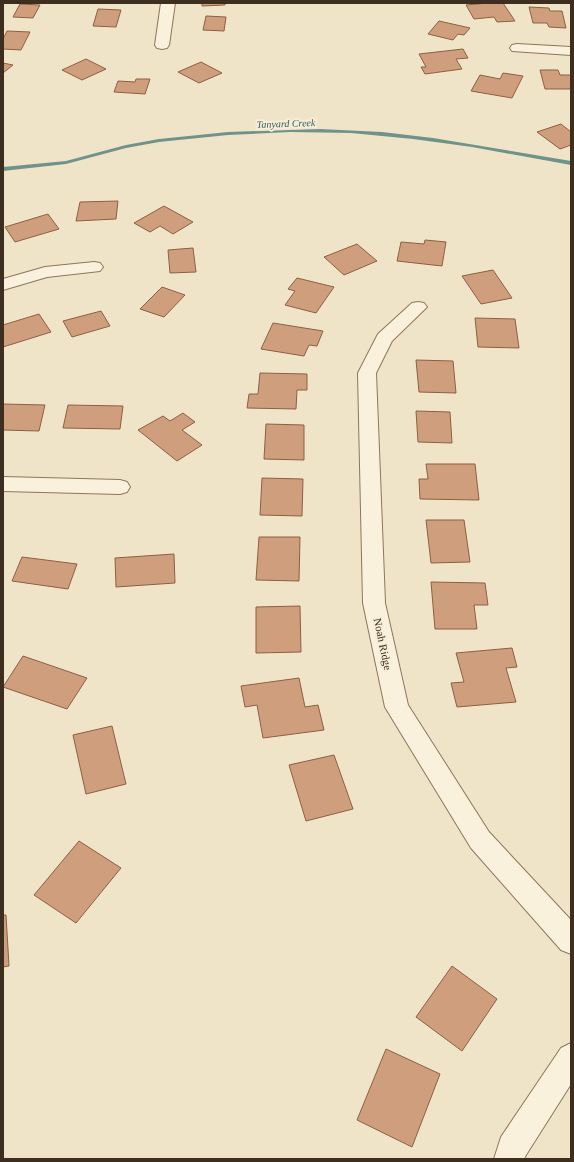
<svg xmlns="http://www.w3.org/2000/svg" width="574" height="1162" font-family="Georgia,serif">
	<rect width="100%" height="100%" fill="#f0e4c8"/>
	<g fill="none" stroke-linecap="round" stroke-linejoin="round">
		<path fill="#6f938a" fill-rule="evenodd" d="M320,129l62,3 51,6 138,23v4l-99,-18 -59,-8 -62,-6 -61,-1 -62,3 -69,7 -33,6 -60,16 -63,7v-4l63,-6 60,-16 33,-6 69,-7z"/>
	</g>
	<path fill="#cf9f7d" stroke="#8d5f41" d="M202,3h23v2l-23,1z
		M488,3h15l12,18 -18,1 -3,-5 -20,2 -8,-14z
		M20,4l20,1 -7,13 -20,-1z
		M529,7l20,1 1,3h12l4,17 -17,-1 -2,-4h-14z
		M98,9l23,1 -5,17 -23,-1z
		M206,16l20,1 -2,14 -21,-1z
		M439,21l31,7 -6,7 -6,-1 -5,6 -25,-6z
		M7,31l23,1 -9,18 -18,-1v-10z
		M463,49l5,9 -12,1 6,10 -37,5 -4,-7h5l-7,-13z
		M86,59l20,10 -24,11 -20,-10z
		M201,62l21,11 -23,10 -21,-11z
		M3,63l10,2 -10,8z
		M540,70h18l2,5h11v14h-26z
		M503,73l20,3 -11,22 -41,-7 9,-16 20,4z
		M136,79h14l-5,15 -31,-2 4,-11 17,1z
		M561,124l10,8v13l-11,4 -23,-17z
		M118,201l-2,18 -40,2 4,-19z
		M164,206l29,16 -20,12 -13,-8 -10,6 -16,-9z
		M48,214l11,15 -44,13 -10,-15z
		M425,240l21,2 -4,24 -45,-5 4,-19 23,2z
		M357,244l20,17 -33,14 -20,-18z
		M193,248l3,24 -26,1 -2,-23z
		M493,270l19,28 -31,6 -19,-28z
		M297,278l37,9 -18,26 -31,-8 10,-14 -7,-2z
		M162,287l23,8 -21,22 -24,-8z
		M101,311l9,15 -38,11 -9,-16z
		M39,314l12,18 -48,15v-22z
		M475,318l40,1 4,29 -41,-1z
		M273,323l50,8 -6,15 -8,-1 -5,11 -43,-7z
		M416,360l37,1 3,32 -37,-1z
		M260,373l47,1v16h-10l-1,19 -49,-1 2,-14h9z
		M3,404l42,1 -6,26 -36,-1z
		M68,405l55,1 -3,23 -57,-1z
		M416,411l34,1 2,31 -34,-1z
		M183,413l12,9 -13,8 20,15 -25,16 -39,-31 25,-14 7,5z
		M266,424l38,1v35l-40,-1z
		M426,464h49l4,36 -59,-1 -1,-20h9z
		M262,478l41,1 -1,37 -42,-1z
		M426,520h38l6,42 -39,1z
		M259,537h41l-1,44 -43,-1z
		M174,554l1,29 -59,4 -1,-29z
		M22,557l55,7 -9,25 -56,-8z
		M431,582l54,1 3,22h-14l3,24h-42z
		M300,606l1,46 -45,1v-46z
		M512,648l5,19 -11,1 10,34 -59,5 -6,-24 13,-1 -8,-29z
		M23,656l64,22 -20,31 -64,-22z
		M299,678l6,29 13,-2 6,25 -61,8 -6,-33 -12,2 -4,-21z
		M112,726l14,58 -40,10 -13,-59z
		M334,755l19,54 -47,12 -17,-56z
		M79,841l42,27 -45,55 -42,-28z
		M3,915h3l3,51 -6,1z
		M452,966l45,33 -35,52 -46,-34z
		M386,1049l54,25 -28,73 -55,-27z"/>
	<g fill="none" stroke-linecap="round" stroke-linejoin="round">
		<g stroke="#8d765c" stroke-width="2">
			<path id="street" d="M161,3h14l-6,42 -2,3 -5,1 -5,-1 -2,-3z
				M517,44l54,3v8l-59,-4 -2,-3 2,-3z
				M94,262l6,1 3,4 -3,4 -53,6 -44,13v-11l42,-12z
				M418,302l6,1 3,4 -35,34 -16,32 9,230 23,102 81,127 82,88v34l-10,-4 -90,-102 -86,-141 -22,-104 -5,-230 20,-39 34,-31z
				M3,477l117,3 7,2 3,5 -3,5 -7,2 -117,-3z
				M571,1043v41l-45,71 -2,4h-30l7,-22 60,-89z"/>
		</g>
		<use href="#street" fill="#faf1dc" fill-rule="evenodd"/>
	</g>
	<g text-anchor="middle" stroke-width="4" stroke-linejoin="round" paint-order="stroke">
		<g font-size="10" font-style="italic" fill="#2f5d5a" stroke="#f7eed8">
			<text transform="translate(286 123) rotate(-2)" y="4">Tanyard Creek</text>
		</g>
		<g font-size="11" fill="#3d2e20" stroke="#f7eed8">
			<text transform="translate(383 644) rotate(78)" y="4">Noah Ridge</text>
		</g>
	</g>
	<rect width="574" height="1162" fill="none" stroke="#3d2e20" stroke-width="8"/>
</svg>
